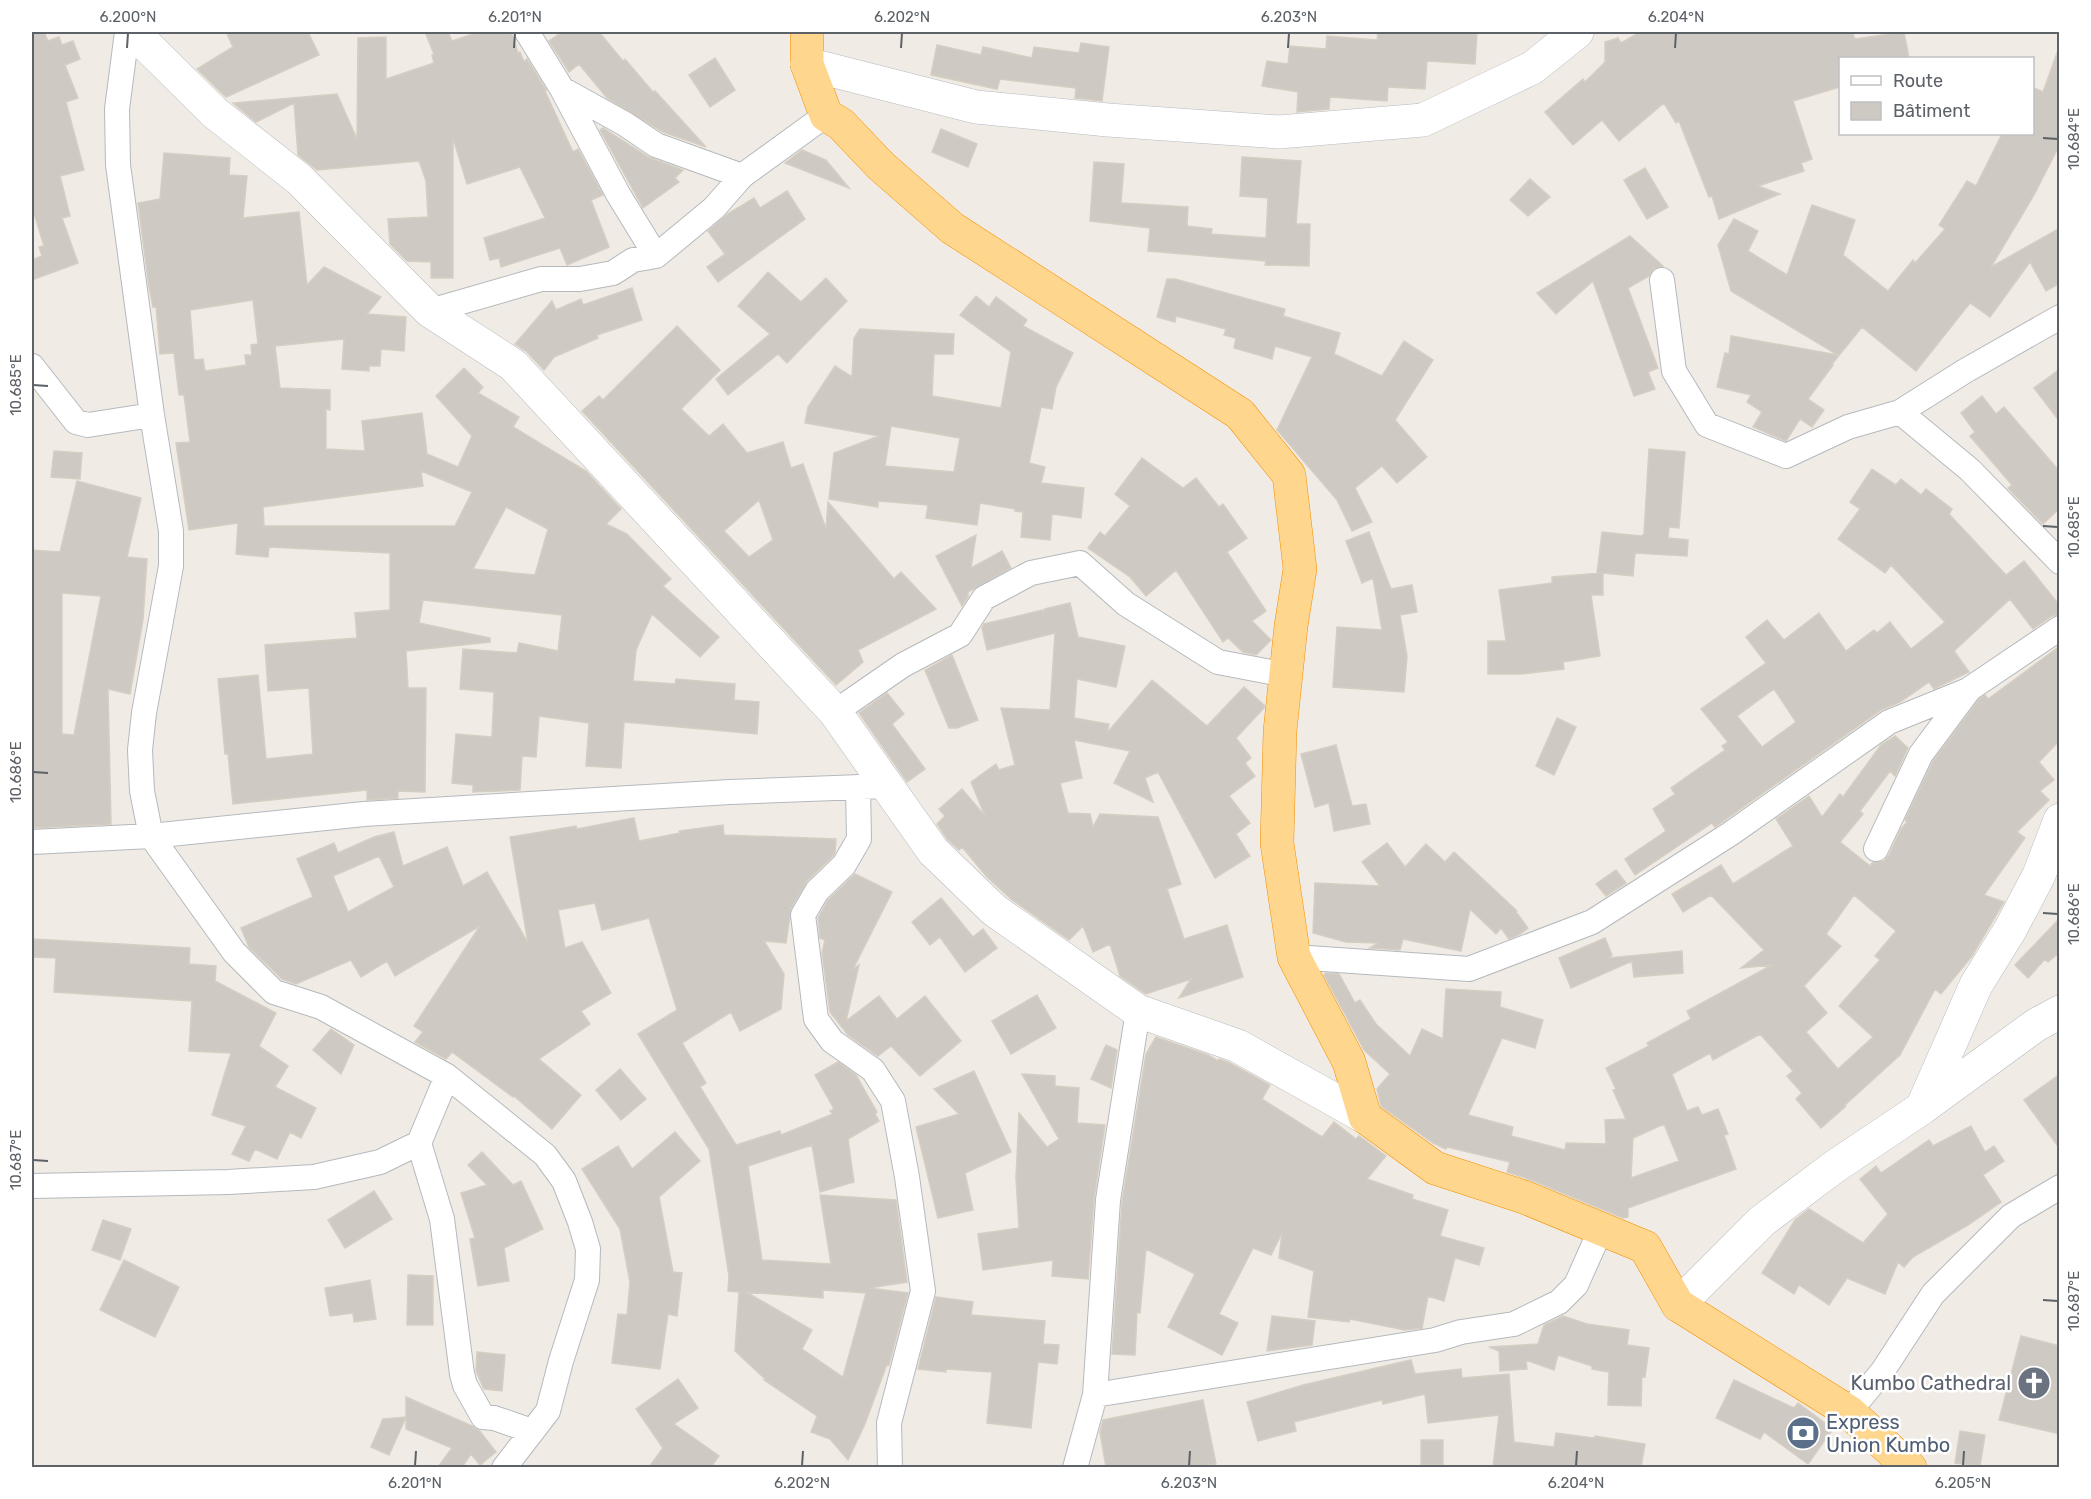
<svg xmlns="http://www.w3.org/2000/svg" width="2091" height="1499" font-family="Rubik,sans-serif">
	<rect width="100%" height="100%" fill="#f0ece5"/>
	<path fill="#cec9c3" stroke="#d6cec2" stroke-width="1.5" fill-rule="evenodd" d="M32,32h12l4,9 11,-4 3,8 11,-4 7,18 -15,6 13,33 -12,4 18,68 -24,6 10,40 -8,2 16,45 -46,17v-20l10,-4 -3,-9 5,-1 -12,-39z
		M226,32h82l11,23 -93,42 -29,-28 36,-22z
		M425,32h23l4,9 27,-9h32l7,21 2,-1 4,10 3,-3 19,31 -1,1 28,61 5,-3 25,46 -12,5 18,47 -42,18 -7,-17 -59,19 -2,-9 -9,2 -6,-22 61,-20 -25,-51 -53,17 -14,-46v140h-22v-16l-24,-1 -17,-17 -2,-25 40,-2 -2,-36 -7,-20 -102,9 -19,-15 -4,-52 -38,19 -23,-19 104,-9 20,45 1,-101 28,-1v42l48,-16 -2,-8 2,-1z
		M562,32h37l24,29 2,-2 28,33 2,-1 51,56 -43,-15 -56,-34 -28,-34 -10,8 -20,-31z
		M1378,32h99l-2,32 -48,-3 -2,28 -37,-2 -1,14 -57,-4 -1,12 -32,3 1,-20 -36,-6 5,-25 21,3 2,-18 36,3 1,-13 50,4z
		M1640,32h212l3,7 49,-7 5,26h-69v29l-47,14 19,58 -11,4 3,8 -46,15 22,8 -61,25 -7,-23 -3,1 -30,-76 -3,2 -12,-20 -45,38 -17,-21 -29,25 -28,-33 38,-33 2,3 20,-20v-20l13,-4 3,5z
		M1081,43l28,4 -7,54 -27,-3 1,-10 -76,-9 -3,10 -66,-14 6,-30 44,10 2,-8 49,11 2,-11 45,6z
		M2057,53l3,1v90l-26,51 -43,72 69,-39v55l-14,8 -16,-29 -40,55 -20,-14 -54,68 -54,-44 -30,37 1,1 -25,34 16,11 -12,17 -12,-8 -14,22 -33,-14 9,-15 -15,-10 4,-7 -34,-8 8,-34 4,1 2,-18 107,19 -107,-64 -13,-46 16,-26 24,12 -10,20 39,24 25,-70 43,15 -12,35 45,36 25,-31 2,3 30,-34 -6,-4 28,-44 9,5 26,-52h30v-47l11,5z
		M715,58l20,32 -25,17 -21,-32z
		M603,128l45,29 35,13 -8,8 4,4 -36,26 -43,-78z
		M941,129l36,15 -9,23 -36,-15z
		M802,150l24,10 23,28 -64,-25z
		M164,153l66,5 -1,17 18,1 -4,42 56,-6 8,73 17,-18 57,30 -14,17 39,3 -2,34 -23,-2 -1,17h-11v5l-27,-2 2,-30 -69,7 5,42 50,2v20l-4,-1v40l39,2 -3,-30 60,-8 5,41 31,13 14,-31 -36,-40 28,-28 19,19 -5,6 41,24 -6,10 73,44 35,38 -15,15 21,10 44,45 -8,7 56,51 -19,20 -48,-43 -16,36 -3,31 42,3 1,-5 59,5 -1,16 25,2 -2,32 -133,-12 -3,46 -35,-2 3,-43 -50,-7 -3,41 -14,-1 -2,34 -47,2v-7l-21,-2 4,-49 36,3 2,-45 -34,-3 3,-40 54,4 2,-10 39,8 4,-36 -139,-15 -4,23 71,15v4l-84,9 2,37h18l-1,104 -27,-1v7l-31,2v-10l-134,14 -5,-50h-3l-7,-75 40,-4 8,84 47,-5 -4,-66 -41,3 -3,-46 92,-7 -2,-25 35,-3v-57l-121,-6 -1,10 -32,-3 2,-31 -49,7 -13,-87 14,-1 -6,-47h-5l-5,-42 -14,1 -4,-48 -3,1 -4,-20 -11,-84 22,-4zM253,300l5,44 -7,1 1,10h-7l1,10 -41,6 -2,-12 -9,1 -4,-50zM421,471l51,21 -17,34h-191l-1,-19 160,-21zM506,507l42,22 -13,46 -62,-6z
		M1242,157l59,4 -5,63h14l-1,42 -44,-1 1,-4 -118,-10 2,-23 -60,-7 4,-59 30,2 -3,39 67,4 -1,19 25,3 -1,5 55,4 2,-40 -28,-2z
		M1645,168l23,39 -21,12 -23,-39z
		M1530,179l20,18 -22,19 -18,-16z
		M787,191l18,28 -87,63 -11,-15 18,-13 -17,-23 21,-18 25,-15 6,10z
		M1630,236l33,30 -9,2 -5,8 -21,12 30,80 -10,4 7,17 -21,7 -41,-115 -37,33 -19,-21z
		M768,272l33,30 25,-24 21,23 -60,62 -9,-9 -50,41 -12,-16 54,-45 -32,-28z
		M1167,279h8l110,30 -2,7 57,17 -6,21 48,22 22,-35 29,19 -38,60 32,37 -30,26 -15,-17 -27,22 17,34 -20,9 -15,-31 -60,-70 35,-73 -37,-11 -3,13 -38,-11 2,-10 -12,-3 2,-6 -50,-13 -1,6 -18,-5z
		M632,288l10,32 -45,15 1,3 -44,19 -10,13 -17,-18 -12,-8 37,-43 4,9 25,-11 2,6z
		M976,296l13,11 7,-10 31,23 -4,6 50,27 -17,34 -4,22 -11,-2 -12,56 16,4 -4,16 43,5 -3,30 -29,-4 -2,26 -29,-3 2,-25 -8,-1v-2l-35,-6 -3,22 -51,-7 2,-13 -50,-4v6l-49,-8 5,-46 45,-17 -74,-13 3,-16 27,-41 17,11 2,-39 6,-9 94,5 -1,20h-19l-2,42 69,12 10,-56 -51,-37zM891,426l69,12 -6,34 -69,-6z
		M677,326l43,44 -39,39 28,27 14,-12 24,29 36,-11 8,26 12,-4 23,65 2,-27 66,77 7,-7 35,37 -78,41 5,12 -27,23 -254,-274 17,-15 4,4zM759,500l14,40 -24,17 -25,-26z
		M2060,369v53l-26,-34z
		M1982,396l14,18 8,-7 56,65v36l-17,16 -35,-36 4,-3 -42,-49 5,-4 -14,-19z
		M1649,449l36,3 -6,76 -10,-1 -1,11 20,2 -1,16 -52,-3 -2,23 -30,-3v22h-12l9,61 -37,6 1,7 -42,5h-34v-33h18l-7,-51 53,-7v-6l49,-4h-4l5,-41 39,4 3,-2z
		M54,451l28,2 -2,26 -29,-2z
		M1142,458l41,30 13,-10 23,29 4,-3 24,34 -20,14 39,59 -14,10 19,19 -15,15 -13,-3 -15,-14 -5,4 -47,-72 -30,26 -16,-19 -42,-29 12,-16 5,4 25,-30 -15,-12z
		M1872,469l24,16 5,-6 20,16 5,-6 26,20 -3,5 57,61 18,-14 36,45v8l-8,2 -19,13 -23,-30 -56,52 15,21 -35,17 -5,-7 -29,20 -19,8 -159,112 -7,5 -3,-4 -77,52 -10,-16 41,-28 -13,-22 22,-15 -4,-6 54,-38 -3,-4 6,-4 -27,-33 65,-46 -20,-26 21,-17 17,20 35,-27 27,38 28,-21 3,3 13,-11 21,27 34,-27 -54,-57 -6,8 -47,-34 22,-30 -10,-7zM1774,689l22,33 -34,25 -25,-31z
		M77,481l64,17 -14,59 20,2 -4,61 -13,74 -22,-5 3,135 -79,4v-278l28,2zM62,593l39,3 -27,139 -12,-1z
		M1369,532l22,57 21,-4 5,27 -17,3 7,41 -3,36 -71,-5 4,-60 45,3 -9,-52 -11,5 -16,-42z
		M976,535l-5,33 31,-17 9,17 -43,24v5l-6,9 -26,-50z
		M1070,603l8,34 47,9 -9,41 -39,-8 -3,39 35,6 -2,9 45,-53 55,46 37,-39 20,18v3l-28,30 15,20 -6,5 10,13 -26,20 21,27 -14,11 14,22 -35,22 -33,-61 4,1 -5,-3 -23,-43 -13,6 8,24 -39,-19 16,-32 -56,-11 8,38 -22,5 8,30 22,1 3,13 7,-13 58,3 23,67 -14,5 17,50 43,-14 16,52 -64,21 12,-19 -45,15 -26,-18 -10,-32 -17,8 -10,-26 -14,14 -58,-41 -24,-22 -25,-30 -3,3 -12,-11 -10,-15 8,-8 -6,-7 23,-20 23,27 -14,-34 25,-18 3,6 16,-5 -14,-57 49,2 5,-77 -68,17 -5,-22 2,-4 59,-14v3l2,-4z
		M2060,646v94l-21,22 15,18 -14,11 9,9 -32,32 8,6 -41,57 20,7 -32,54 -31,38 -6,-5 -35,66 -55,50 1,1 -25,22 -25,-29 6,-6 -15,-17 6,-5 -33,-37 -47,26 -3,-7 -38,21 15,37 11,-4 4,8 16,-6 10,25 -4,1 12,34 -108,39v9l-5,1 -92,-38 -24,-8 3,-10 -63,-15 -1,2 -13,-6 -52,-37 -4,-17 13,-15 -26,-24 -40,-75 2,-2 13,1 16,29 5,-3 16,24 34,32 12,-27 21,10 3,-50 55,3 -1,15 43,13 -8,28 -33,-10 -34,77 45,12 -2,9 54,14 1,-7 40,1 -1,-24 21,-1 -13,-29 3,-1 -10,-21 43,-22 -2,-3 44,-24 -4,-8 85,-46 -31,3 23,-18 -53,-55 -28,17 -11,-18 49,-29 12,19 60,-38 -17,-27 33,-23 13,21 18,-23 3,3 38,-52 14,-9 13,12 -13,28 -5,-5 -30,40 3,3 -23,28 30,24 3,-4 11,-1 5,-6 12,-26 6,-7 -2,-2 28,-59 46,-62 6,-4 3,4zM1854,895l42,36 -21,25 5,4 -41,46 34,31 -35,32 -32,-37 21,-19 -23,-27 37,-40 -15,-12zM1664,1124l15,37 -48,17 2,-40z
		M952,655l26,65 -21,8h-8l-24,-58z
		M887,693l17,21 -12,10 33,45 -18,13 -48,-69z
		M1557,718l19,9 -22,48 -18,-9z
		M1336,745l16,61 14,-2 4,20 -36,7 -5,-28 -14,4 -14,-53z
		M634,818l5,23 41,-8 -1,-2 44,-6 1,10 112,4 -1,13 -2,4 -26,25 -16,27 -5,35 -22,-2 20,33 -3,35 -41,22 -9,-19 -49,31 24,40 -6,4 36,58 44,-14 1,4 52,-21 -3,-3 4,-2 -19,-34 23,-13 18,13 21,37 -2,2 4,7 -31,18 6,43 -34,10 -8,-47 -64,21 14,94 69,4 -11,-69 76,5 11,82 -38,6 39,5 -19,72 -2,-1 -22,60 -17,36 -18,-21 -19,-7 6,-16 -53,-36 1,-1 -30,-28 4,-59 -11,-1 1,-15 -20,-127 -71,-115 39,-24 -28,-92 -47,12 -7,-27 -37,7 7,38 17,-6 29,51 -30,18 9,13 -51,35 42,36 -29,34 -38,-33 -1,1 -61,-45 -6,7 -31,-17 8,-10 -9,-6 66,-100 -85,50 -8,-15 -26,16 -10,-17 -55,24 -14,-5 -33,-32 -8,-19 72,-31 -16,-38 37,-16 4,10 36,-16 20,-5 9,34 44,-19 16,39 24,-14 41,71 -18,-106 66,-11 1,3zM379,856l15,31 -46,25 -15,-36zM823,1290l43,3 -23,84 -41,-28 10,-19 -66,-38 77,6z
		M1387,843l18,24 21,-23 19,18 9,-10 63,59 -1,1 12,16 -8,6 -11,5 -8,-11 -5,6 -26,-25 -9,42 -58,-12 -3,11 -30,-2 8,-5 -32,-1 -33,-9 2,-50 65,3 -18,-24z
		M1616,870l10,13 -20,13 -10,-12z
		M855,874l37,18 -39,77 6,-4 -13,56 33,-25 18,23 28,-23 36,45 -41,35 -29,-30 -13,10 -30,-21 -18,-23 -8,-59 3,-13 -5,-2 -2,-20 10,-18z
		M941,898l32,39 10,-8 14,19 -32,24 -25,-35 -10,8 -18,-23z
		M2060,918v34l-12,10 -3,-3 -17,19 -13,-13z
		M1605,938l7,17 -4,3 74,-7 1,22 -49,4 -2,-16 -61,27 -12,-30z
		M32,939l158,9 -1,16 27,2 -1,15 61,32 -17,33 29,20 -13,21 41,21 -15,30 -11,-6 -13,27 -22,-10 -6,12 -17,-7 14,-28 -34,-11 19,-62 -42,-2 3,-50 -138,-9 2,-34 -24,-1z
		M1037,995l19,33 -45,26 -19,-33z
		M331,1029l23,16 -13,29 -28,-24z
		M1156,1037l52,18 10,6 1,-2 11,4 40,22 -8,14 60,38 12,-15 22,17 3,-3 27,20 -19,23 46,16 -1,4 36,11 -8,26 44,12 -5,17 -24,-7 -11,43 -16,-5 -6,32 -17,2 -55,-11 -1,3 -41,-5 6,-46 -35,-13 3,-25 -11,22 -18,-7 -34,66 19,9 -16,32 -54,-28 27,-53 -49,-25 -6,64 -3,-1 -2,43 -23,-1 10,-152 24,-148z
		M1106,1045l11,5 -6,38 -20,-9z
		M620,1069l26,30 -25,21 -25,-30z
		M974,1071l37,81 -46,21 8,37 -35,8 -22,-91 43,-13 -25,-25z
		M1022,1074l33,2v10l24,2 -2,35 28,2 -11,74 -6,80 -36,-3 1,-16 -70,10 -5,-36 41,-6 -3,-50 3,-65 28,34 12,-8z
		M2060,1074v75l-36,-49z
		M1971,1126l14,26 9,-6 10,15 -21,14 18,27 -33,23 -55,32 -9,10 -6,-5 -13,32 -38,-16 -18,27 -30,-20 -5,9 -32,-21 33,-53 14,-11 54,34 25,-29 -28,-35 16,-13 5,7 48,-33 4,6z
		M675,1132l25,29 -41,36 14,75 9,1 -5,43 -9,-2 -8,55 -48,-6 6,-49 9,1 3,-33 -10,-53 -38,-60 36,-23 14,23z
		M482,1152l31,33 8,-4 22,48 -39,19 5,33 -31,5 -8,-47 5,-1 -14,-45 26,-8 -19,-20z
		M374,1191l18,28 -47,29 -17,-28z
		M103,1220l28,9 -11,31 -28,-10z
		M124,1260l55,27 -24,50 -55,-27z
		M408,1275l25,1v49h-26z
		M370,1280l6,39 -22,3 -1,-9 -23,3 -5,-28z
		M936,1297l37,5 -2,13 74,6 -2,23 16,1 -2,19 -19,-2 -7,66 -44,-5 5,-51 -46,-3v3l-28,-3z
		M1272,1316l43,5 -3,24 -45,6z
		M1563,1316l24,8 42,6 -2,15 22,3 -4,29 -3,-1 -1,30 -33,-1 1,-33 -17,-3v-3l-34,-11 -4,15 -28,-10 1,9 -27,2 -1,-20 -10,-4 49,-3 6,-19z
		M2021,1336l39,10v88l-61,-14z
		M477,1352l28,3 -3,36 -18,-2 -8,-18z
		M1411,1360l4,14 46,-5 1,9 47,-4 5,68 40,5 2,-14 38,5 1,-2 50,8 -4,23h-148l6,-52 -71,8 -3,-29 -42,10 -1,-4 -88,22 2,9 -38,10 -11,-39 56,-17z
		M678,1379l20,29 -24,16 45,32 -8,11h-62l14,-19 -27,-39z
		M1734,1380l60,28 4,-5 35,26 -25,35 -44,-32 -4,7 -44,-21z
		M406,1397l66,29 7,4 17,22 -16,13 -9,-11 -9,13h-24l14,-19 -46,-19z
		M1203,1400l13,64 -16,3h-94l-6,-35 3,-12z
		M406,1417l-17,38 -18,-8 12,-28z
		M1960,1431l25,4 -5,31 -25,-3z
		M1421,1440h22v25h-22z"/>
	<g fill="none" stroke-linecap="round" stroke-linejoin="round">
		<g stroke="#b5b9bd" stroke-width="26">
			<path id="street" d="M127,32l-10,77 1,56 34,250 19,116v35l-27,147 -4,37 2,41 9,45 83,116 40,40 47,15 126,69 98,79 19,26 16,41 8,27 -1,31 -26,81 -13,50 -44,57
				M527,32l35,57 56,105 38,62
				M562,89l63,35 31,21 86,31
				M1662,280l12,91 33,54 79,31 62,-29 52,-15 65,-41 95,-54
				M430,311l111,-32h39l33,-6 20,-13 23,-4 58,-48 28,-32 84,-61
				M32,366l44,56 12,3 64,-10
				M1900,412l70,58 90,92
				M835,712l68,-47 57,-30 24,-37 47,-25 49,-10 46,41 92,58 68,13
				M858,787l1,52 -15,26 -27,26 -14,24 13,104 16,22 41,29 20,31 14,76 16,114 -34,132 1,45
				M32,842l119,-6 213,-22 366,-22 157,-6
				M1876,849l45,-95 47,-63
				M1294,957l175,12 123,-47 138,-88 159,-112 79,-32 92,-62
				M419,1143l23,76 20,155 3,11 18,32 11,1 38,13
				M32,1186l196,-4 86,-5 66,-15 39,-19 28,-67
				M1095,1395l340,-55 26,-8 53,-8 45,-22 17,-17 25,-56
				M1849,1412l33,-40 51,-78 78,-78 49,-29
				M1075,1468l20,-73 13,-195 30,-189"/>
		</g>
		<g stroke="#b6bbc0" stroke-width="34">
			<path id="secondary" d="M133,32l82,81 84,66 131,132 83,54 322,347 98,139 61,59 144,101 100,35 127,71
				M807,64l169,43 132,13 171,12 144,-12 109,-52 45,-36
				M1922,1108l54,-123 34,-55 29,-55 21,-55
				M1678,1305l84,-84 72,-54 88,-59 114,-83 24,-13"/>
		</g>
		<g stroke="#f58e00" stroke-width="34">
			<path id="highway" d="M807,32v32l19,51 15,9 40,42 71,62 288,186 49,61 11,94 -9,57 -11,105 -3,112 17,114 55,105 16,55 70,51 89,29 121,50 33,58 171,107 61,56"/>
		</g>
		<use href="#street" stroke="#fff" stroke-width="24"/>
		<use href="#secondary" stroke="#fff" stroke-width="33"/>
		<use href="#highway" stroke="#ffd68d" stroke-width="33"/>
	</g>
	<path fill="none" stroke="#5c6267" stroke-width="2" d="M127,48l1,-15M514,48l1,-15M901,48l1,-15M1288,48l1,-15M1675,48l1,-15M2043,138l15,1M33,385l15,1M2043,526l15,1M33,772l15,1M2043,913l15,1M33,1160l15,1M2043,1300l15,1M415,1466l1,-15M802,1466l1,-15M1189,1466l1,-15M1576,1466l1,-15M1963,1466l1,-15"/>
	<defs>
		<g id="church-disc" transform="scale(1.725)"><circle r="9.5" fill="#6b7280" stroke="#fff"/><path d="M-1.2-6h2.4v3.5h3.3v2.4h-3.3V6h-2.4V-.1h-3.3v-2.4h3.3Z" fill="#fff"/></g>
		<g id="bank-disc" transform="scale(1.725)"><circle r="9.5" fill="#5c6f8a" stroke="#fff"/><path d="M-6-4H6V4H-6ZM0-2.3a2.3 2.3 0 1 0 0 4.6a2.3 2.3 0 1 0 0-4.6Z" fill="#fff"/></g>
	</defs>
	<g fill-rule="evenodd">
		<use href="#church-disc" x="2034" y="1383"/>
		<use href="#bank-disc" x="1803" y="1433"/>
	</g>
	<g text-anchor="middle" stroke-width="5" stroke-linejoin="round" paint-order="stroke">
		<g font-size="20" fill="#5b616d" stroke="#fff" text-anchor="end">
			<text x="2011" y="1390">Kumbo Cathedral</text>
		</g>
		<g font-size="20" fill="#4e5e75" stroke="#fff" text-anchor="start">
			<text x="1826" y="1429">Express<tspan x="1826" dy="23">Union Kumbo</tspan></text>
		</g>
	</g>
	<rect width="2091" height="1499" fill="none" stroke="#ffffff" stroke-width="66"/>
	<rect x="1839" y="57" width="195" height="78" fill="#ffffff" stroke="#bec0c2" stroke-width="1.5"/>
	<rect x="1851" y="76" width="30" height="9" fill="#ffffff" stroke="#bec0c2" stroke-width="1.5"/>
	<text x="1893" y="87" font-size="18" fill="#5c6267">Route</text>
	<rect x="1851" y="102" width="30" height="18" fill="#cec9c3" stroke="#bec0c2" stroke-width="1.5"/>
	<text x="1893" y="117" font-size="18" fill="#5c6267">Bâtiment</text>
	<rect x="33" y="33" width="2025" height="1433" fill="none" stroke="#5c6267" stroke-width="2"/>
	<g font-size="15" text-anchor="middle" fill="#5c6267">
		<text x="128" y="22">6.200°N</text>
		<text x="515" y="22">6.201°N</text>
		<text x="902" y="22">6.202°N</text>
		<text x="1289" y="22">6.203°N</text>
		<text x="1676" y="22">6.204°N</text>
		<text transform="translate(2074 139) rotate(-90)" y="5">10.684°E</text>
		<text transform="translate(16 385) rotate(-90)" y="5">10.685°E</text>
		<text transform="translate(2074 527) rotate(-90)" y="5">10.685°E</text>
		<text transform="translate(16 772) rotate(-90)" y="5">10.686°E</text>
		<text transform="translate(2074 914) rotate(-90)" y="5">10.686°E</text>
		<text transform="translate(16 1160) rotate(-90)" y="5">10.687°E</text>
		<text transform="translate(2074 1301) rotate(-90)" y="5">10.687°E</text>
		<text x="415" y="1488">6.201°N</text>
		<text x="802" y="1488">6.202°N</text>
		<text x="1189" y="1488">6.203°N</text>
		<text x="1576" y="1488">6.204°N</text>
		<text x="1963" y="1488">6.205°N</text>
	</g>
</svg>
